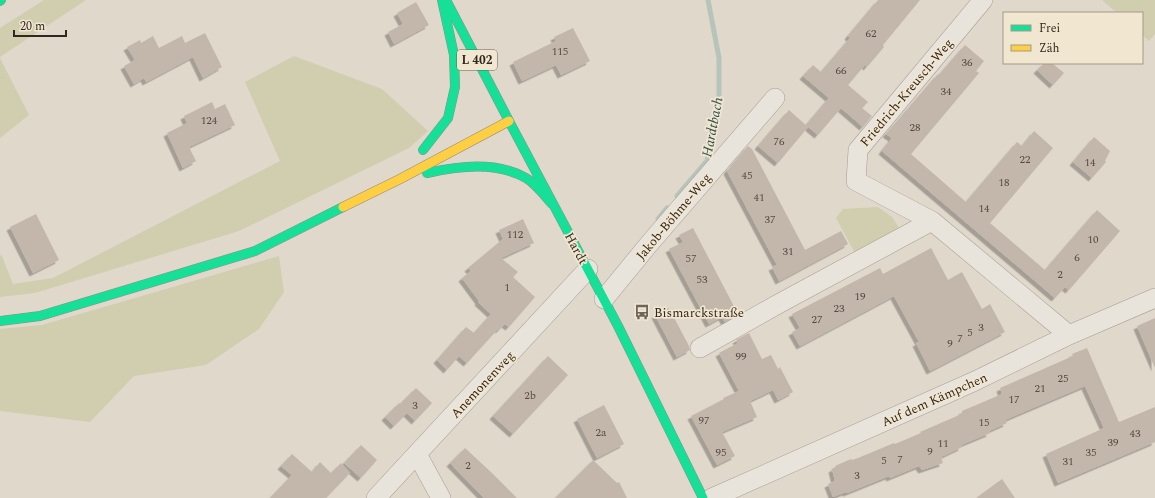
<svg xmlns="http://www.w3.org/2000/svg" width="1155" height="498" font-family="Spectral,serif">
	<defs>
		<filter id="shadow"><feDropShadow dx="-3.5" dy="3.5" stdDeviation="0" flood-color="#0004"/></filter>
	</defs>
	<rect width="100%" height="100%" fill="#e0d8cb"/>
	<path fill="#d0ceae" d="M44,0h42l-86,57v-29z
		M1102,0h53v34l-6,7 -7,-6v-22h-25z
		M294,56l88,33 46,42 -19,17 -170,83 -204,62 -35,4v-42l2,1 11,28 40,-6 227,-117 -35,-79z
		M0,58l29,57 -29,23z
		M878,207l14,10 9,14 -45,24 -20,-37 7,-9z
		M279,256l5,36 -25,37 -53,36 -72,11 -44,46 -90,-11v-82l42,-4z"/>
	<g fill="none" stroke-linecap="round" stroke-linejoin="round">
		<path stroke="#b6c4ba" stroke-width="5" d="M677,196l30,-35 12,-57v-46l-11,-58
			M658,219l9,-11"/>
	</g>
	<path fill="#c3b7ac" filter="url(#shadow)" d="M878,0h42l-37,45 1,2 -17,20 -2,-2 -17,20 20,17 -6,6 10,8 -9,11 -22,-19 -23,27 -12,-10 23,-27 -26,-22 10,-11 8,7 29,-34 -2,-2z
		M416,2l13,23 -35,19 -6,-12 15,-8 -6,-11z
		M573,28l17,33 -29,14 -5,-10 -34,16 -9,-19 43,-21 -2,-4z
		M205,33l17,34 -19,11 -10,-21 -47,25 -2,-4 -10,6 -10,-18 11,-6 -8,-13 13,-7 1,3 12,-7 6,12 23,-12 3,7z
		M965,45l19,16 -8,10 3,2 -68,81 55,48 51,-60 5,4 12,-15 19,17 -63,75 55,47 52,-60 23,21 -51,59 -4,-3 -10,11 -173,-147 10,-13 -6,-4 52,-60 1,1z
		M1044,63h8l12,10 -11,12 -16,-15z
		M212,102l3,7 10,-5 10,21 -46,22 7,14 -13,7 -16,-35 20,-10 -3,-7z
		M789,110l19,17 -30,36 -20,-17z
		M1094,137l16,14 -5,10 1,1 -14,16 -19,-16z
		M748,146l4,3 53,101 36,-19 7,13 -69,37 -7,-14 5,-2 -50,-94z
		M36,214l23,46 -26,13 -23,-46z
		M523,219l11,24 -33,15 17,14 -5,5 22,20 -26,30 -4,-3 -6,6 -1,-1 -31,34 -8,-7 -12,14 -10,-10 29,-33 8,6 17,-19 -13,-12 1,-1 -17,-23 9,-7 -3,-3 35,-29 -4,-9z
		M693,228l45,86 -13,8 -3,-5 -13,7 -40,-75 14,-7 -4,-7z
		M931,248l17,32 14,-8 20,37 8,-5 15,28 -75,39 -14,-28 3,-1 -25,-46 -94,50 -8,-14 8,-4 -8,-14 88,-46 3,6z
		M669,308l20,38 1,4 -13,7 -22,-42z
		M1155,318v50l-18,-42z
		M749,333l13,26 9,-4 7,14 2,-2 13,25 -15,8 -5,-10 -23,11 7,16 -35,15 13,24 -18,9 -26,-49 33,-17 -1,-1 16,-7 -20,-38 19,-10 -2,-3z
		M1087,348l32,74 36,-15v35l-97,41 -12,-29 58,-26 -19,-42 -80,34 2,3 -18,8 1,2 -29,12 1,2 -21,10 2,6 -21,7 -3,-4 -29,12 -1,-2 -42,17 -1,-1 -13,5 -5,-13 7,-3 -3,-12 4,-2 -1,-1 16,-7 1,1 6,-2 36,-15 1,1 26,-11 -1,-1 37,-16 5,-3v-2l40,-17 -2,-6 73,-32 -1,-2z
		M548,356l20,19 -55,59 -20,-18z
		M416,388l16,15 -17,18 -8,-8 -13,13 -9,-9 14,-14 1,1z
		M604,405l20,39 -27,14 -20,-39z
		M361,445l16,15 -16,18 -17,-15z
		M465,448l28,26 24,24h-33l-34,-35z
		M292,454l20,18 8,-10 11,11 10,-10 9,10 -24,25h-56l22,-23 -11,-9z
		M593,460l24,23 2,-1 8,16h-72z
		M1002,479l13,19h-39z"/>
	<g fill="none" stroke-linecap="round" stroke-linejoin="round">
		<g stroke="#a59e94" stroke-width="20">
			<path id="street" d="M983,0l-125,150 -2,31 76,40 137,114
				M604,299l45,-55 126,-146
				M700,348l80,-45 152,-82
				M417,454l24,44
				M376,498l212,-229
				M712,498l263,-117 94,-46 86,-37"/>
		</g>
		<g stroke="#948d84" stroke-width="10">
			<path id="fast" d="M446,0l63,121
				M0,1l1,-1
				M509,121l109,205 85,172
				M423,150l25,-32 7,-31 -1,-32 -12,-55
				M427,173c32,-7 69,-12 99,5 10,6 18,17 26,26
				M0,321l40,-5 215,-65 88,-44"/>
		</g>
		<g stroke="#948d84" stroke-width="10">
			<path id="slow" d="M343,207l57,-28 109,-58"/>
		</g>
		<use href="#street" stroke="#e8e4dc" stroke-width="19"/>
		<use href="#fast" stroke="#16e098" stroke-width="9"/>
		<use href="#slow" stroke="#ffcf43" stroke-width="9"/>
	</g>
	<defs>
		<g id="bus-bare" transform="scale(1.2)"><path d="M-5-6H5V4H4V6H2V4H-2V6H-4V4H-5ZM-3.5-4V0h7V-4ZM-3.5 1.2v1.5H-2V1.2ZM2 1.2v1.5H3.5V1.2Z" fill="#6f645b" stroke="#f1e6d0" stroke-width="2.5" paint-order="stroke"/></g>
	</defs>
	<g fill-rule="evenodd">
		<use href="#bus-bare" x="642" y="312"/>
	</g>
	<g text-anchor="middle" stroke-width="3.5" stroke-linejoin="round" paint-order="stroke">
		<g font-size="11" fill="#564a42">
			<text x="871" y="37">62</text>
			<text x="560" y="55">115</text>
			<text x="967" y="66">36</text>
			<text x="841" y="74">66</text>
			<text x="946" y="95">34</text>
			<text x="209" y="124">124</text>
			<text x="915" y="131">28</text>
			<text x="779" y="145">76</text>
			<text x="1025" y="163">22</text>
			<text x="1090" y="166">14</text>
			<text x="747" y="179">45</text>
			<text x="1004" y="186">18</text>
			<text x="759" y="201">41</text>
			<text x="984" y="212">14</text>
			<text x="770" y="223">37</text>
			<text x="515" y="238">112</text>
			<text x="1093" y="243">10</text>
			<text x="788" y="255">31</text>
			<text x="1077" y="261">6</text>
			<text x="691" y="262">57</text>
			<text x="1060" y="278">2</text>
			<text x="702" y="283">53</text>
			<text x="507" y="291">1</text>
			<text x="860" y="300">19</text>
			<text x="839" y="312">23</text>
			<text x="817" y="323">27</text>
			<text x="981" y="331">3</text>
			<text x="970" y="336">5</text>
			<text x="960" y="342">7</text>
			<text x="950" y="347">9</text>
			<text x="741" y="360">99</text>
			<text x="1063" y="382">25</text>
			<text x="1040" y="392">21</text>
			<text x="530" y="399">2b</text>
			<text x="1014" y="403">17</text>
			<text x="415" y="409">3</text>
			<text x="704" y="424">97</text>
			<text x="984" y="426">15</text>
			<text x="601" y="436">2a</text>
			<text x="1135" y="437">43</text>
			<text x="1113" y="446">39</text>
			<text x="943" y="447">11</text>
			<text x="930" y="455">9</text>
			<text x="721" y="456">95</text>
			<text x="1091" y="456">35</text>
			<text x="900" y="463">7</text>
			<text x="884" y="464">5</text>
			<text x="1068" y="465">31</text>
			<text x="468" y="469">2</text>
			<text x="857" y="479">3</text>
		</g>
		<rect fill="#f1e6d0" stroke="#6b6053" stroke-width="1" x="457" y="50" width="40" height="20" rx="3"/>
		<g font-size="12" font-weight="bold" fill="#32261e">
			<text x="477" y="64">L 402</text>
		</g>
		<g font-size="13" fill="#32261e" stroke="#f1e6d0">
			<text transform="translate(906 92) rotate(-50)" y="5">Friedrich-Kreusch-Weg</text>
			<text transform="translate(673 216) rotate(-50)" y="5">Jakob-Böhme-Weg</text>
			<text transform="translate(577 248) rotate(61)" y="5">Hardt</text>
			<text transform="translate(482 384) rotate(-47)" y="5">Anemonenweg</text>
			<text transform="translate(934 399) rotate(-24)" y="5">Auf dem Kämpchen</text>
		</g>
		<g font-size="13" fill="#32261e" stroke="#f1e6d0" text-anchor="start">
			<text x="654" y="317">Bismarckstraße</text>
		</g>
		<g font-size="14" font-style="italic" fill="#2e504c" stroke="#f1e6d0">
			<text transform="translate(712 127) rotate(-79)" y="5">Hardtbach</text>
		</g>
	</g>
	<rect x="1003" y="12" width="140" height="52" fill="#f1e6d0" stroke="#a59989"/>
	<rect x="1011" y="25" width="20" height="6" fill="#16e098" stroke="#a59989"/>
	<text x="1039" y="32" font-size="12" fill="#32261e">Frei</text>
	<rect x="1011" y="45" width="20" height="6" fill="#ffcf43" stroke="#a59989"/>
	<text x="1039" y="52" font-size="12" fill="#32261e">Zäh</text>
	<path d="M14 30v6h52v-6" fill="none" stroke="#32261e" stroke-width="2"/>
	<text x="20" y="30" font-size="12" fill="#32261e" stroke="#f1e6d0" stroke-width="3" paint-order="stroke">20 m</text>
</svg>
